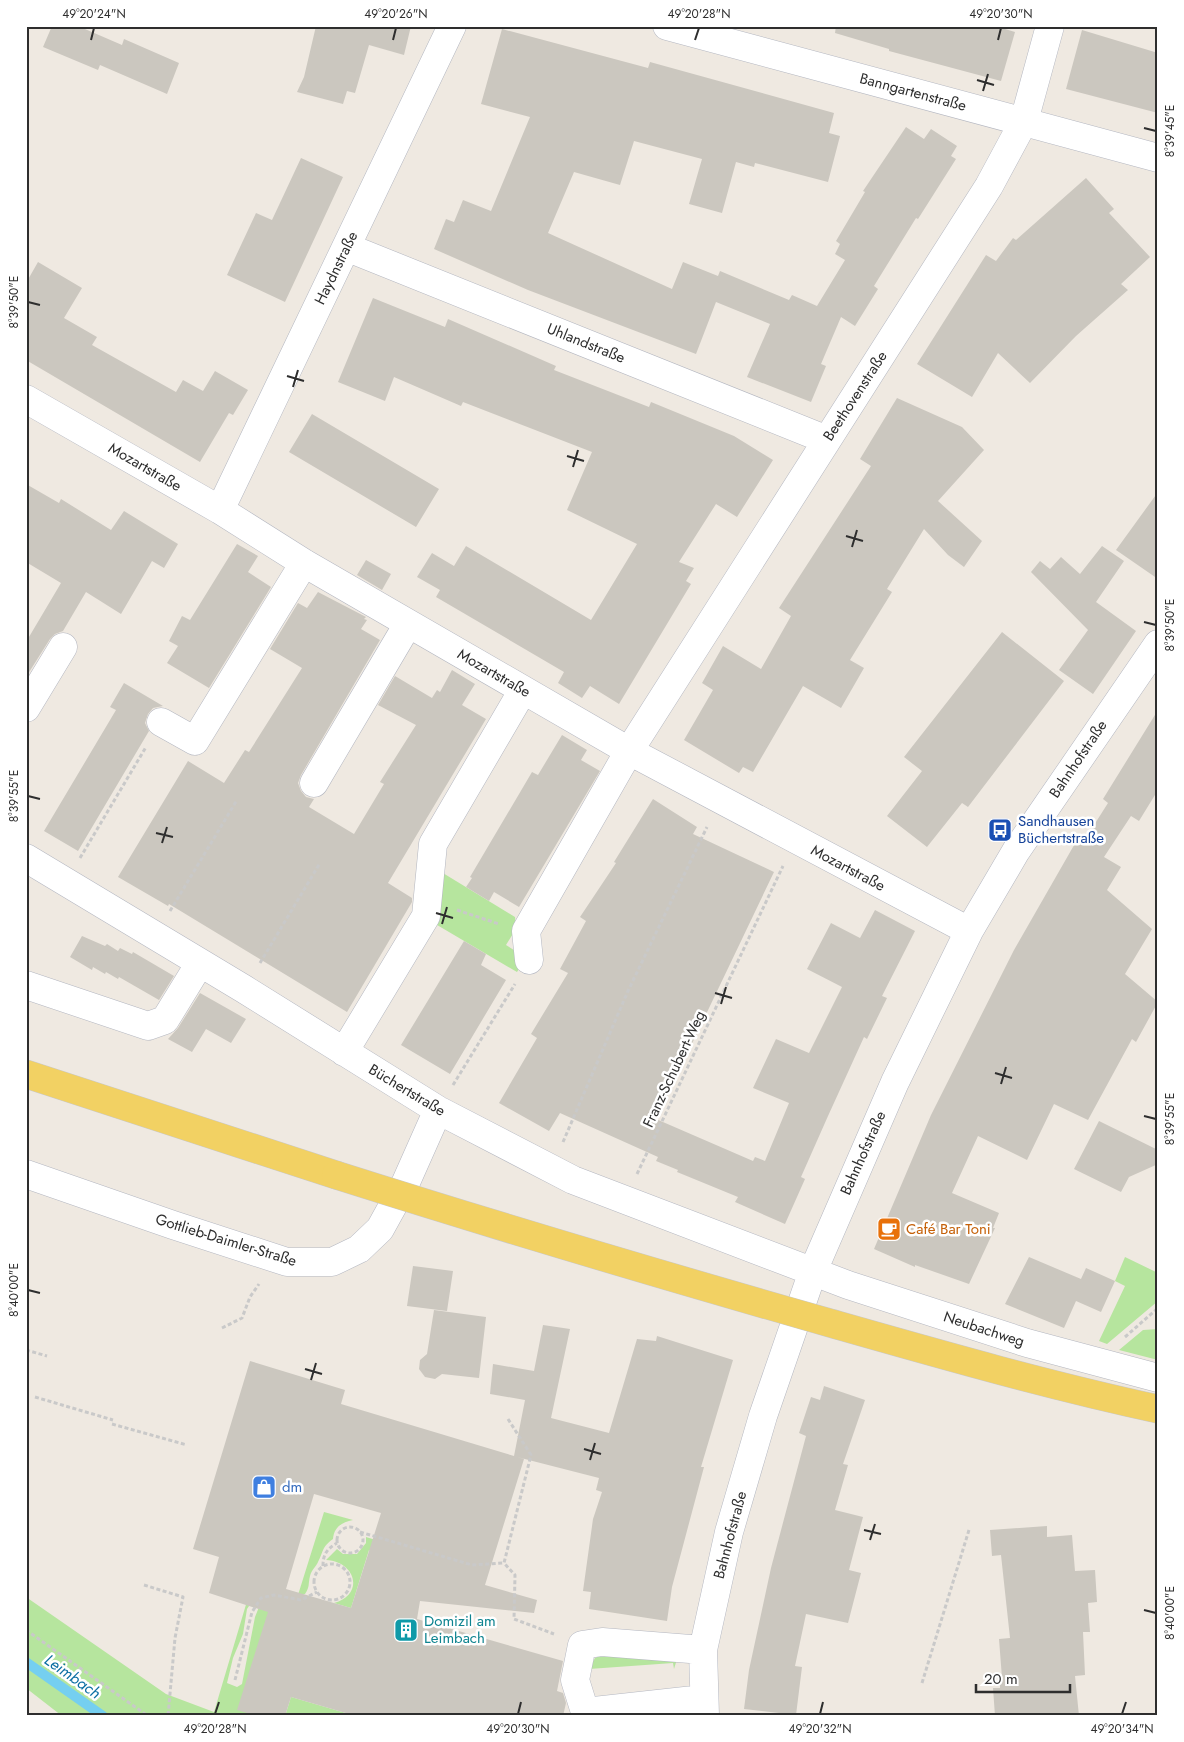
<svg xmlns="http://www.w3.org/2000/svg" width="1184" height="1742" font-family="Jost,sans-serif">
	<rect width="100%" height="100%" fill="#efe9e1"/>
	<path fill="#b6e59e" d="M438,870l77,47 1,12 -10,16 20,13 -9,14 -85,-50z
		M1125,1257l33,16v28l-51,43 -8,-3 26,-55 -10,-5z
		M1158,1329v31l-39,-10 24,-20z
		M324,1512l29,8c-11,2 -19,7 -20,19 -12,9 -9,12 -15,23 -2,5 -6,7 -8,14 -2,8 0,11 -5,18l-7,1z
		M366,1537l39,12 63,31 -99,-30 -18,58 -17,-5c30,-8 23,-41 -8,-43l11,-11 6,5h14l9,-11z
		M253,1581v19l-6,9 -4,25 -10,24 -6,25 10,4 5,-3 13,-67 4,-10 14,-8 -16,117h-195l-36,-28v-91l140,97 48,18z
		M604,1654l73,5 -3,10 -1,-6 -84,6 6,-11z
		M291,1697l65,19h-80l1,-4 9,1z"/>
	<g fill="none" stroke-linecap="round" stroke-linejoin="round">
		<path stroke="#75cff0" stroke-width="10" d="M26,1662l77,54"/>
	</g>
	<path fill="#cbc7bf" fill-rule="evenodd" d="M52,26h26l44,19 2,-6 55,24 -12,31 -67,-29 -2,5 -55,-23z
		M316,26h95l-7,29 -35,-10 -14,48 -8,-2 -4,13 -46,-12 7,-15z
		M836,26h159l20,6 -14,49 -112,-30v-2l-54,-16z
		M502,29l146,39 2,-6 184,51 -5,20 11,3 -12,46 -73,-19 -1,4 -18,-5 -14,51 -33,-9 13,-45 -68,-18 -14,44 -46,-13 -26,61 124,56 11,-27 35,14 2,-5 69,29 3,-5 25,11 28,-46 -10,-6 5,-10 -4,-3 29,-49 -2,-1 43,-64 18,12 7,-10 26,17 -6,10 5,3 -38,60 -2,-1 -42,68 4,3 -23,37 -14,-9 -20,47 5,2 -15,36 -64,-25 23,-53 -54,-22 -20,52 -168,-64 -94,-41 12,-30 8,3 9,-22 28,11 39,-94 -49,-13z
		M1082,30l76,23v60l-92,-24z
		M301,158l42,19 -58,125 -58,-27 29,-62 16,7z
		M1086,178l28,31 -5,4 41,44 -29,27 7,6 -52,46 -46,47 -32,-30 -26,44 -55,-33 69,-109 10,6 17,-23 3,2z
		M38,262l44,26 -18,30 33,19 -5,8 84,47 7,-12 20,11 12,-20 33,19 -15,25 -4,-2 -29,49 -174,-102v-77z
		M373,298l72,29 3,-8 108,47 -2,4 95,37 2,-5 83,34 39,24 -36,57 -21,-13 -37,58 15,6 -8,13 5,3 -72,120 -29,-18 -8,12 -24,-15 6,-11 -128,-75 4,-7 -23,-13 15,-24 22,13 12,-20 125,74 46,-76 -70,-34 25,-58 -129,-50 -2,4 -67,-29 -9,24 -47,-19z
		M897,398l65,29 22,23 -46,51 44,40 -18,26 -16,-12 -24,-26 -37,60 5,3 -42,68 14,8 -23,40 -38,-22 -50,86 -10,-5 -4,6 -55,-33 29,-50 -11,-7 21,-37 38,23 30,-53 -12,-8 92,-142 -11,-7z
		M312,414l127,75 -23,38 -127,-75z
		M26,484l33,19 2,-4 50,31 13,-19 54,33 -14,24 -12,-7 -31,53 -35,-22 -23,39 -8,3 -5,5 -24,38v-35l35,-59 -35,-21z
		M1158,492v87l-42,-29z
		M237,544l21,12 -10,16 23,15 -62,101 -42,-25 11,-17 -9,-5 13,-25 8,4z
		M1102,546l22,15 -28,41 40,29 -43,63 -34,-24 29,-40 -57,-58 9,-11 10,8 11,-12 19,17z
		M366,560l25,14 -9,16 -25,-15z
		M318,592l48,25 -2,2 3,1 -6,9 19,11 -79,135 -3,8 3,8 5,6 8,2 -5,8 45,27 30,-50 -4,-2 36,-57 -38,-20 17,-29 37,22 5,-8 3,2 12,-22 23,14 -13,21 24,14 -98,164 24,15v4l-65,110 -178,-108 -1,2 -50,-29 70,-116 36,22 21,-33 4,2 53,-84 -32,-19 28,-46 9,5z
		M1002,632l62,49 -96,126 -6,-4 -35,44 -40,-31 35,-45 -18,-14z
		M124,683l39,23 -10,2 -5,6 -3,9 4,8 -71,120 -34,-20 72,-121 -6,-3z
		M1158,710v80l-19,31 -8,-5 -27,41 17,10 -14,23 45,39 -27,45 33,28 -22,40 -4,-3 -44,81 -34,-16 -27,56 -49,-24 -26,57 47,20 -6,15h2l-26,56 -54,-19v2l-41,-18 57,-134 83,-165 63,-110 5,4 26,-41 -5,-4z
		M562,735l25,15 -6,10 19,11 -81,136 -25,-15 -5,9 -23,-14 6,-9 -2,-1 62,-105 6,3z
		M653,799l44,28 -4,7 81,38 -118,247 97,42 2,-4 10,4 24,-58 -36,-15 23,-49 33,14 33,-66 -35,-18 24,-46 29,15 15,-28 40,21 -33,65 5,2 -20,41 -3,-2 -36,79 -27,61 4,2 -20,45 -50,-22 3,-5 -61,-25 1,-2 -22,-9 2,-4 -98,-44 -11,18 -50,-28 38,-65 -6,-4 37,-61 -8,-4 26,-48 -6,-4 36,-54 -2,-1z
		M82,936l23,10 2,-2 11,7 2,-3 12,6 1,-2 41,24 -15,24 -40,-23 -1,2 -12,-7 -1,2 -12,-7 -1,3 -22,-13z
		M464,941l22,13 -5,11 25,15 -56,94 -49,-29z
		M200,993l46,26 -15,24 -25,-14 -14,23 -24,-13 10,-11z
		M1099,1121l59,29v14l-29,13 -8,15 -47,-23z
		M1029,1257l52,22 5,-11 29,13 -14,31 -25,-11 -12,27 -59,-24z
		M413,1266l40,5 -6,40 -40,-5z
		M434,1310l52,7 -7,61 -37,-4 -7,5 -10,-2 -6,-8 1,-9 7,-6z
		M543,1325l27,4 -19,89 58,15 28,-94 19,2 1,-5 76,24 -32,107h3l-32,120 -5,34 -78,-12 2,-17 -8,-1 10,-72 9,-27 -6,-2 3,-12 -82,-21 7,2 -39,126 52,15 -3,13 -114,-12 -3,18 146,42 -6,30 6,2 3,10 -3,13h-207l-65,-19 -6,19h-28l-20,-6 31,-98 -59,-19 10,-36 -26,-8 57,-188 95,29 -4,14 173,52 11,-56 -35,-6 3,-30 41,7zM314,1494l67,19 -30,95 -65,-19z
		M824,1386l41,14 -22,64 5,1 -13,45 28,7 -14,53 12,3 -13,50 -42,-9 -11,52 7,1 -6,48 -52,-6 5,-39 22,-102 35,-132 -7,-3 12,-36 9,3z
		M1047,1526v11l25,-2 3,36 20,-1 2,32 -9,1 2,29h-7l2,43 -10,1 4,40h-84l-2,-28h7v-9l2,-1 -3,-39 11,-1 -9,-83 -9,1 -2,-26z"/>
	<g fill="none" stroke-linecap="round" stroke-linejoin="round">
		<g stroke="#b4b7c1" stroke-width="29">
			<path id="minor" d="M667,26l491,132
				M346,247l481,193
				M26,399l194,111 84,53 325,188 340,180
				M220,510l232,-484
				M26,708l37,-61
				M161,722l34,19 109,-178
				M314,783l94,-159
				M26,858l218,131 194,121 135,70 275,105 179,58 131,35
				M529,960l-3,-29 103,-180 360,-565 35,-65 26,-95
				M26,985l122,41 17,-6 35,-57
				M344,1052l82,-136 7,-72 90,-154
				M26,1174l147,51 114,37h45l27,-13 21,-20 26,-47 32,-72
				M703,1699l-118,13 -10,-32 7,-35 20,-3 101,8
				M705,1716l-2,-66 26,-118 34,-116 50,-145 82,-189 74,-151 47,-80 142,-207"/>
		</g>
		<g stroke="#c9c9c9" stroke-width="29">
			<path id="major" d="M26,1074l310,101"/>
		</g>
		<path stroke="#c9c9c9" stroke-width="3" stroke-dasharray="4 2.5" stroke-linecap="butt" d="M80,858l66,-111
			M457,910l42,14
			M170,911l67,-111
			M260,963l60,-100
			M453,1085l62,-101
			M563,1142l65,-151 79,-164
			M637,1174l146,-308
			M222,1328l20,-10 8,-21 9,-13
			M1125,1337l33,-29
			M26,1350l21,6
			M35,1397l78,23
			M508,1419l23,36 -27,108 11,12 -1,44 40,15
			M112,1424l75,21
			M337 1540a13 13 0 1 1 26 0a13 13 0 1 1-26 0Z
			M360,1532l112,33 32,-2
			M314 1582a18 18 0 1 1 36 0a18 18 0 1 1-36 0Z
			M323,1566c0,-12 4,-17 14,-23
			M144,1585l39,12 -8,41 -7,78
			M26,1630l122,86
			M235,1680l17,-68 9,-14 13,-3 27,5 16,-8
			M922,1683l47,-153"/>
		<use href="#minor" stroke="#fff" stroke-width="28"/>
		<use href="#major" stroke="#f2d163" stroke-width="28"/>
		<g stroke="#c9c9c9" stroke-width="29" stroke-linecap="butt">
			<path id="major-bridge" d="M336,1175c164,52 329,101 494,148 109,31 217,62 328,86"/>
		</g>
		<use href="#major-bridge" stroke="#f2d163" stroke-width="28"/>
	</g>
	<path fill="none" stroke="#2e2e2e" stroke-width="2" d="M91,40l3,-12M393,40l3,-12M695,40l4,-12M998,40l3,-12M977,80l17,5M983,91l5,-17M1144,128l12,3M28,302l12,3M287,376l17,5M293,387l5,-17M567,456l17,5M573,467l5,-17M846,536l17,5M852,547l5,-17M1144,622l12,3M28,796l12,3M156,833l17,4M162,843l5,-16M436,913l17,5M442,924l5,-17M715,993l17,5M721,1004l5,-17M995,1073l17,5M1001,1084l5,-17M1144,1116l12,3M28,1290l12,3M305,1369l17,5M311,1380l5,-17M584,1449l17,5M590,1460l5,-17M864,1530l17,4M870,1540l5,-16M1144,1610l12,3M215,1714l4,-12M518,1714l3,-12M820,1714l3,-12M1122,1714l4,-12"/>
	<defs>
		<g id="bus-square" transform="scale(1.25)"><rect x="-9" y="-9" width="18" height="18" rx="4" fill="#1a4fb4" stroke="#fff"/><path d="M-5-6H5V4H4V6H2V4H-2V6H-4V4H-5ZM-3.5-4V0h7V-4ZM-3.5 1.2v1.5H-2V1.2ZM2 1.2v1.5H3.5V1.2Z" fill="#fff"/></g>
		<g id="cafe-square" transform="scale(1.25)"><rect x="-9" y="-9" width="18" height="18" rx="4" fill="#e8710a" stroke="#fff"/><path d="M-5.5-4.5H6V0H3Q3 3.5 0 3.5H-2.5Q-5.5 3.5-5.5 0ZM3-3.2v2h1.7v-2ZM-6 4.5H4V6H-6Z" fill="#fff"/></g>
		<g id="shop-square" transform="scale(1.25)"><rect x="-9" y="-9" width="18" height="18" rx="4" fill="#3f7fe0" stroke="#fff"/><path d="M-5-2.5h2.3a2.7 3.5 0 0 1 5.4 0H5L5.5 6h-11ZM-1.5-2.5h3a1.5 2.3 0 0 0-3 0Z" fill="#fff"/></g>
		<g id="building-square" transform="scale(1.25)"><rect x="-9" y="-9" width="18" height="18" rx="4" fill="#0f9aa8" stroke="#fff"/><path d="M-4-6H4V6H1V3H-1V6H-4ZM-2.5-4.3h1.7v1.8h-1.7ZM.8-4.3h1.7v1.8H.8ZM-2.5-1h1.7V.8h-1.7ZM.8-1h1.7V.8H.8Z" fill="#fff"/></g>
	</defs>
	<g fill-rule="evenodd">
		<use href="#bus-square" x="1000" y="830"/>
		<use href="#cafe-square" x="889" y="1229"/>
		<use href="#shop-square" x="264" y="1487"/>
		<use href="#building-square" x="406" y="1630"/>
	</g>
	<g text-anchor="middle" stroke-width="5" stroke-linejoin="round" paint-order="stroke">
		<g font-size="15" fill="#2e2e2e" stroke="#fff">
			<text transform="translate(913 92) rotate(15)" y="5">Banngartenstraße</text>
			<text transform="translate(336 268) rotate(-64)" y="5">Haydnstraße</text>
			<text transform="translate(586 343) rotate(22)" y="5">Uhlandstraße</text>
			<text transform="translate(855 396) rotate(-57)" y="5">Beethovenstraße</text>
			<text transform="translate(145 467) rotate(30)" y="5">Mozartstraße</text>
			<text transform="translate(494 673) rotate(30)" y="5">Mozartstraße</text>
			<text transform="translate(1078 759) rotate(-56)" y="5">Bahnhofstraße</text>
			<text transform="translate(848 868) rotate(28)" y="5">Mozartstraße</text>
			<text transform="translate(674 1069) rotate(-65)" y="5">Franz-Schubert-Weg</text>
			<text transform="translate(407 1090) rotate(31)" y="5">Büchertstraße</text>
			<text transform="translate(863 1153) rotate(-66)" y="5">Bahnhofstraße</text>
			<text transform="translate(226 1240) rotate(17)" y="5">Gottlieb-Daimler-Straße</text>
			<text transform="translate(984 1329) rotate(18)" y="5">Neubachweg</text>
			<text transform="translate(730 1535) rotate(-75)" y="5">Bahnhofstraße</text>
		</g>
		<g font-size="15" fill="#164399" stroke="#fff" text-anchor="start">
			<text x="1018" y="826">Sandhausen<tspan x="1018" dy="17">Büchertstraße</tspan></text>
		</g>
		<g font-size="15" fill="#c56008" stroke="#fff" text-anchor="start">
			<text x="906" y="1234">Café Bar Toni</text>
		</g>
		<g font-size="15" fill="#366cbe" stroke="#fff" text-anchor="start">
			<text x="282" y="1492">dm</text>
		</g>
		<g font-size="15" fill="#0d838f" stroke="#fff" text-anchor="start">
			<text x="424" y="1626">Domizil am<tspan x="424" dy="17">Leimbach</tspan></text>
		</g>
		<g font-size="16" font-style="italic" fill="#0d6fa3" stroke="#fff">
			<text transform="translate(73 1676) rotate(35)" y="6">Leimbach</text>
		</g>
	</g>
	<rect width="1184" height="1742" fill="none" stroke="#ffffff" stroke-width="55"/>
	<path d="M976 1684v8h94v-8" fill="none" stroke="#2e2e2e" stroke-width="2.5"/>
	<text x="984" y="1684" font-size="15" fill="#2e2e2e" stroke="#ffffff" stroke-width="4" paint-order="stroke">20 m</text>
	<rect x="28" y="28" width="1128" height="1686" fill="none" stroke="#2e2e2e" stroke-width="2"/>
	<g font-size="12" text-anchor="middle" fill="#2e2e2e">
		<text x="94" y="18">49°20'24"N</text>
		<text x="396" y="18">49°20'26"N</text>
		<text x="699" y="18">49°20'28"N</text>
		<text x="1001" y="18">49°20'30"N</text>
		<text transform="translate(1170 131) rotate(-90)" y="4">8°39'45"E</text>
		<text transform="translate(14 302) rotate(-90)" y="4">8°39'50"E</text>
		<text transform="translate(1170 625) rotate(-90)" y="4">8°39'50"E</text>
		<text transform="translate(14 796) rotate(-90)" y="4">8°39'55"E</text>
		<text transform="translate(1170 1119) rotate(-90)" y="4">8°39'55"E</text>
		<text transform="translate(14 1290) rotate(-90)" y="4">8°40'00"E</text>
		<text transform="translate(1170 1613) rotate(-90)" y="4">8°40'00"E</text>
		<text x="215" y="1733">49°20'28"N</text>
		<text x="518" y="1733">49°20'30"N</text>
		<text x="820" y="1733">49°20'32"N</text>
		<text x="1122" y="1733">49°20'34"N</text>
	</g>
</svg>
